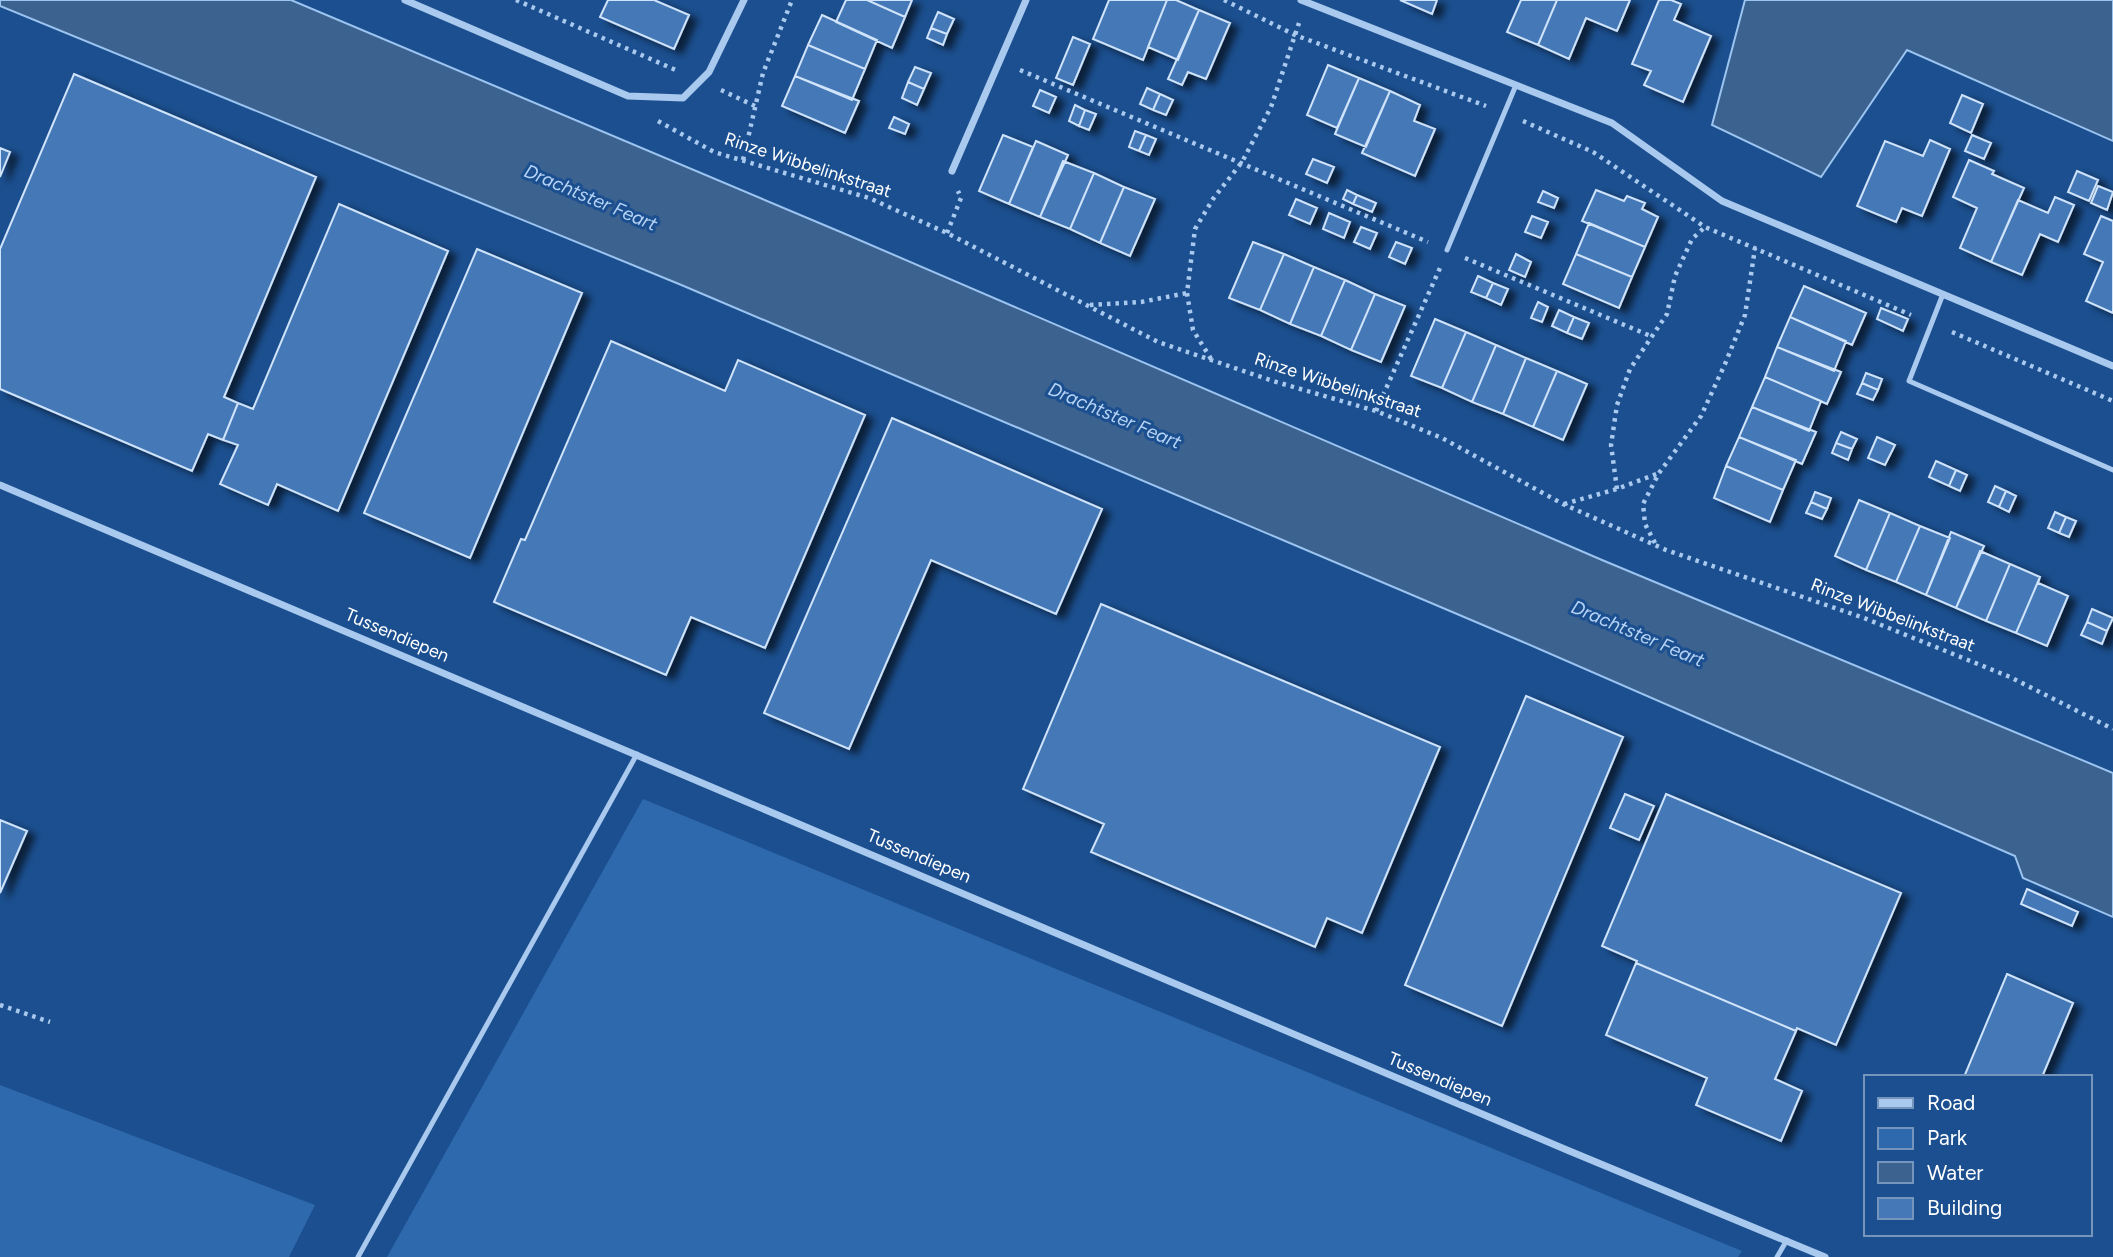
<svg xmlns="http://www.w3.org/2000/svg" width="2113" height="1257" font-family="Figtree,sans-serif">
	<defs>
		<filter id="shadow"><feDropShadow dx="8" dy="4.5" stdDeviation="3.5" flood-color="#0009"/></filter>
	</defs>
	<rect width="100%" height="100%" fill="#1b4f8f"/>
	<path fill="#2e69ad" d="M643,799l1099,452 -4,6h-1351z
		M0,1085l315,120 -26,52h-289z"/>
	<path fill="#3c6290" stroke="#9cc4f0" stroke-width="2" d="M0,0h291l552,233 759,327 511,213v144l-90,-39 -8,-22 -492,-214 -844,-358 -679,-278z
		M1745,0h368v141l-206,-91 -86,127 -109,-52z"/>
	<path fill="#4478b7" stroke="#cfe3fa" stroke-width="2" filter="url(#shadow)" d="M608,0h46l35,15 -15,34 -74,-32z
		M846,0h21l38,17 -13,31 -56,-26z
		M867,0h45l-7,17z
		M1109,0h58l-24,60 -50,-21z
		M1167,0h9l23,10 -21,50 -30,-13z
		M1400,0h37l-5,14z
		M1521,0h36l-19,45 -31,-13z
		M1557,0h73l-13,31 -31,-13 -17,41 -31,-14z
		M1659,0h12l10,4 -7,16 37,16 -28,66 -39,-17 7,-14 -19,-7z
		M1199,10l31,13 -24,56 -18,-7 -6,13 -14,-6z
		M938,12l16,7 -7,15 -16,-6z
		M822,15l55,25 -12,29 -57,-24z
		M931,28l16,6 -4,11 -16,-7z
		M1073,37l17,7 -17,41 -17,-7z
		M808,45l57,24 -13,31 -57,-24z
		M1328,65l31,13 -22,50 -30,-13z
		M915,67l16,6 -7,16 -16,-7z
		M74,74l242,103 -92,220 14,6 -15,37 -15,-6 -16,37 -192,-82v-140z
		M795,76l64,25 -14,32 -63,-27z
		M1359,78l31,13 -24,56 -31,-13z
		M908,82l16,7 -7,16 -15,-7z
		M1147,88l13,6 -7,16 -13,-6z
		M1040,90l16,7 -7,16 -16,-7z
		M1390,91l30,14 -6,16 21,8 -20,47 -53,-23z
		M1160,94l13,6 -7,15 -13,-5z
		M1962,95l21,9 -12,29 -21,-10z
		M1075,105l10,5 -6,16 -10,-5z
		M1085,110l11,4 -7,16 -10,-4z
		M894,117l15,7 -4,10 -16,-6z
		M1135,131l11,4 -7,16 -10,-4z
		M1003,135l30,12 -24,57 -30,-13z
		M1146,135l10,4 -7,16 -10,-4z
		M1972,135l19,8 -7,16 -19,-8z
		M1930,140l20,9 -28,67 -20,-8 -6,14 -39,-16 28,-65 38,15z
		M1036,141l32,14 -28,62 -31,-13z
		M0,148l10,4 -10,25z
		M1313,159l21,8 -7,16 -21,-9z
		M1969,160l25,11 -2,3 32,14 -33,74 -31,-14 17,-40 -24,-11z
		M1063,161l31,12 -24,56 -30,-12z
		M2077,171l21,9 -9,21 -21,-9z
		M1094,173l30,14 -24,56 -30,-14z
		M2098,186l15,6 -6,18 -16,-7z
		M1124,187l31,12 -25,57 -30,-13z
		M1347,190l10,5 -4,9 -10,-5z
		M1596,190l28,11 3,-5 18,7 -3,6 16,8 -13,30 -63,-26z
		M1543,191l15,7 -4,10 -16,-6z
		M1357,195l19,8 -4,9 -19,-8z
		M2055,197l19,8 -16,37 -18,-8 -18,41 -31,-13 27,-62 30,13z
		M1296,199l21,9 -7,16 -21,-9z
		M339,204l109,47 -110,260 -61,-27 -9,21 -48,-21 18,-39 -15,-5 15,-37 15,6z
		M1329,213l21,9 -6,16 -21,-9z
		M1532,216l16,6 -7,16 -16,-6z
		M2101,216l12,5v92l-27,-12 17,-39 -19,-8z
		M1589,223l56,24 -13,30 -56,-23z
		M1361,227l16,6 -7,16 -16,-7z
		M1253,242l31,12 -24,56 -31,-12z
		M1396,242l16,6 -7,16 -16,-7z
		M477,249l105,44 -112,265 -106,-45z
		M1284,254l30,13 -24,57 -30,-14z
		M1516,254l15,8 -6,15 -16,-7z
		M1576,254l56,23 -13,31 -56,-24z
		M1314,267l31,13 -24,56 -31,-12z
		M1478,276l15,7 -7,15 -15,-6z
		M1345,280l30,14 -24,56 -30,-14z
		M1493,283l15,6 -7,16 -15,-7z
		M1804,286l62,27 -14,32 -62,-28z
		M1375,294l30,12 -24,56 -30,-12z
		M1538,302l10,5 -6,15 -11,-4z
		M1881,308l27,11 -5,12 -26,-12z
		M1559,310l15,7 -7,16 -15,-7z
		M1574,317l15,6 -7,16 -15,-6z
		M1790,317l56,24 -12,30 -57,-24z
		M1435,319l31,13 -24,56 -31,-12z
		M1466,332l30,13 -24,57 -30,-14z
		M611,341l114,50 13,-31 127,55 -100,233 -74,-31 -25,58 -172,-73 27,-63 4,1z
		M1496,345l30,13 -23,56 -31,-12z
		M1777,347l64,25 -14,32 -62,-27z
		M1526,358l31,13 -24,56 -30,-13z
		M1557,371l30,13 -24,56 -30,-13z
		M1866,373l16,6 -4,11 -16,-7z
		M1765,377l56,24 -12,30 -57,-24z
		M1862,383l16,7 -5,10 -16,-6z
		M1752,407l64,25 -14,32 -63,-27z
		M892,418l210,91 -46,105 -125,-54 -82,189 -85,-36z
		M1841,432l16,7 -5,10 -16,-6z
		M1739,437l57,23 -13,30 -57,-24z
		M1877,437l18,8 -10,20 -17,-7z
		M1836,443l16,6 -4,11 -16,-7z
		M1936,461l20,9 -7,16 -20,-9z
		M1726,466l57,24 -13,32 -56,-24z
		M1956,470l11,5 -7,16 -11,-5z
		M1995,486l11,5 -7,16 -11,-5z
		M2006,491l10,5 -7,16 -10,-5z
		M1815,492l16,6 -4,11 -16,-7z
		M1859,500l31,13 -24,57 -31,-14z
		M1811,502l16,7 -5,10 -16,-6z
		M2055,512l11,5 -7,16 -11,-5z
		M1890,513l30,13 -24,56 -30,-12z
		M2066,517l10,4 -7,16 -10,-4z
		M1920,526l30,12 -24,57 -30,-13z
		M1951,532l33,14 -28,62 -30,-13z
		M1980,551l30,13 -24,57 -30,-13z
		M2010,564l30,13 -24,56 -30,-12z
		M2040,577l-2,6 30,13 -21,50 -31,-13z
		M1101,604l339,143 -78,186 -35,-15 -12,29 -224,-95 13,-28 -81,-35z
		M2092,609l21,9 -6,13 -20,-9z
		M2087,622l20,9 -5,13 -21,-9z
		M1526,696l97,41 -121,289 -97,-41z
		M1625,794l29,12 -15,34 -29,-12z
		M1666,794l235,99 -65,152 -39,-17 -1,3 -160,-68 1,-2 -35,-15z
		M0,820l27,11 -27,62z
		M2027,889l51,23 -6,14 -51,-22z
		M1636,963l160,68 -21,48 27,12 -21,50 -85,-36 11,-27 -101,-43z
		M2007,974l66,29 -31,74h-78z"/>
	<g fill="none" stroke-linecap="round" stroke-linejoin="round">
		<path stroke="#a9c9ee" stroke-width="4.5" stroke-dasharray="3.5 5" stroke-linecap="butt" d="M516,0l162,71
			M1224,0l71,35 191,71
			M1020,70l408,172
			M721,90l34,16
			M658,121l56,31 155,46 78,35 211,109 115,39 103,30 66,27 121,66 103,46 198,68 146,59 103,52
			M1523,121l70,31 112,75 206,88
			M743,160l20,-87 29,-73
			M947,233l14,-35 -3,-7
			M1465,258l188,79
			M1090,305l51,-3 46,-9
			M1952,332l161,69
			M1211,359l-18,-29 -6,-37 8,-64 18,-30 29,-37 29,-55 28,-84
			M1376,411l64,-143
			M1617,489l-6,-44 6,-40 13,-36 37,-55 8,-38 17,-37 13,-12
			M1564,504l53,-15 42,-16
			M1655,543l-10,-19 -2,-20 16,-31 42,-57 24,-52 20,-49 10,-67
			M0,1005l50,17"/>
		<path stroke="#a9c9ee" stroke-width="5" d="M1447,250l69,-165
			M1943,294l-34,87 204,89
			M358,1257l279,-503
			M1777,1257l10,-17"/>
		<path stroke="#a9c9ee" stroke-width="7" d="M405,0l223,96 55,2 26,-26 35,-72
			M1301,0l311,123 110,78 391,165
			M952,171l74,-171
			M0,485l1567,665 258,107"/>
	</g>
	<g text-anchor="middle" stroke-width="6" stroke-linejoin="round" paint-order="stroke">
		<g font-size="18" fill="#fff" stroke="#1b4f8f">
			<text transform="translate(808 165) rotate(18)" y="6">Rinze Wibbelinkstraat</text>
			<text transform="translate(1338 385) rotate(18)" y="6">Rinze Wibbelinkstraat</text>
			<text transform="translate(1893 615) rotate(21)" y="6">Rinze Wibbelinkstraat</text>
			<text transform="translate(397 635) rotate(23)" y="6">Tussendiepen</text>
			<text transform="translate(919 856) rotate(23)" y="6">Tussendiepen</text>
			<text transform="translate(1440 1079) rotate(23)" y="6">Tussendiepen</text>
		</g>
		<g font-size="19" font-style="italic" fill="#b5d3f5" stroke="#1b4f8f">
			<text transform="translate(591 197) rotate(23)" y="7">Drachtster Feart</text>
			<text transform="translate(1115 415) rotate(23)" y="7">Drachtster Feart</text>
			<text transform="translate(1638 633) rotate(23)" y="7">Drachtster Feart</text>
		</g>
	</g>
	<rect x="1864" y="1075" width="228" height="161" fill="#1b4f8f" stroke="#7695bc" stroke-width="2"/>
	<rect x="1878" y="1098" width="35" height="10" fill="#a9c9ee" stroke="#7695bc" stroke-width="2"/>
	<text x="1927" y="1110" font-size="21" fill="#ffffff">Road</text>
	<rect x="1878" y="1128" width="35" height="21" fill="#2e69ad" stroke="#7695bc" stroke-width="2"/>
	<text x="1927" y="1145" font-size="21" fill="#ffffff">Park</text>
	<rect x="1878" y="1162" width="35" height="21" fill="#3c6290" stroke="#7695bc" stroke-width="2"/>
	<text x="1927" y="1180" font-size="21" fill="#ffffff">Water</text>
	<rect x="1878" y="1198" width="35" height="21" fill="#4478b7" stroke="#7695bc" stroke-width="2"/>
	<text x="1927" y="1215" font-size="21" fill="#ffffff">Building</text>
</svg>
